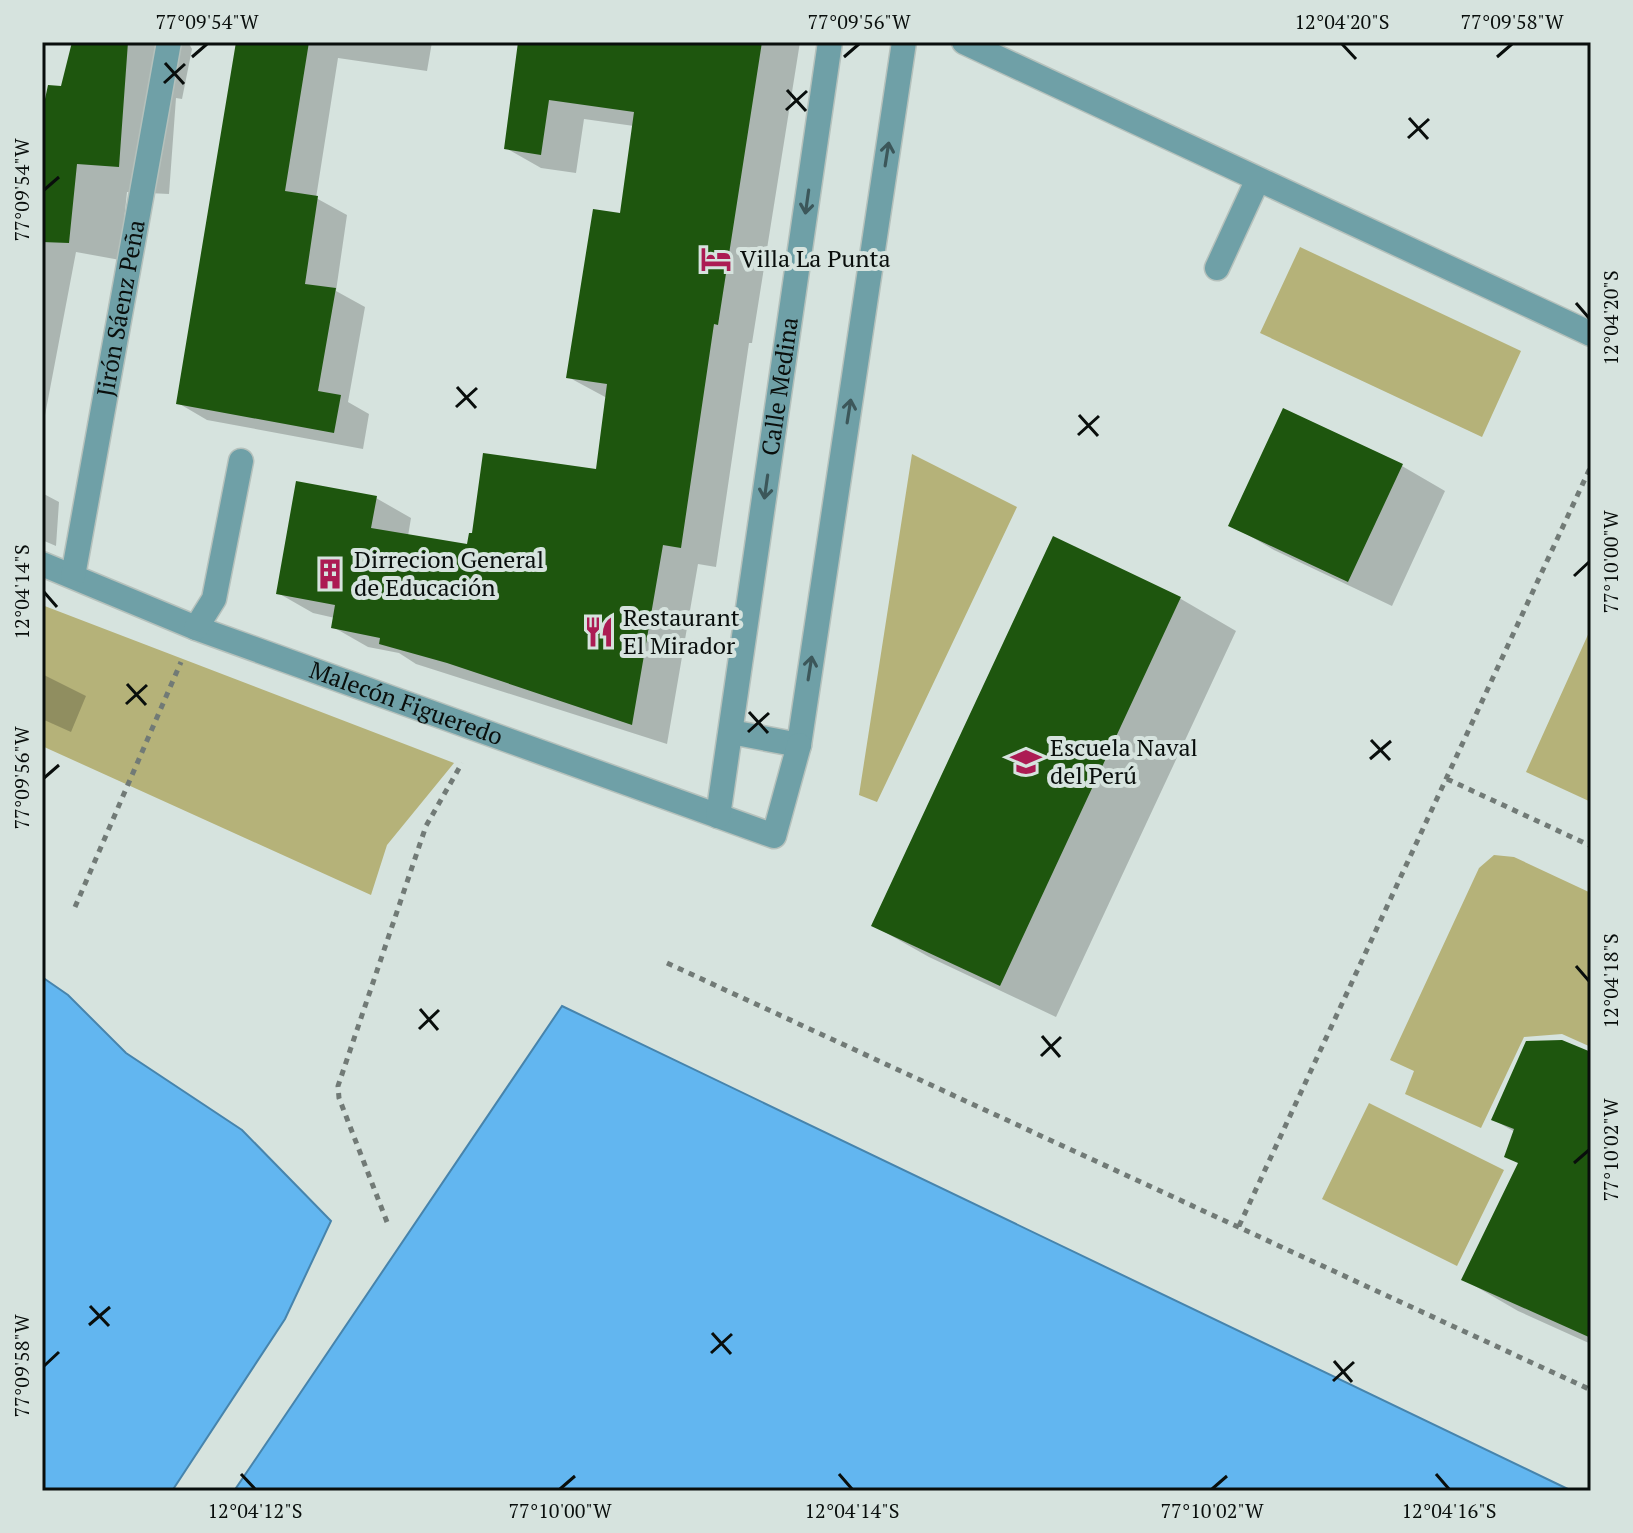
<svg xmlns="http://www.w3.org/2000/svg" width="1633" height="1533" font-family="'PT Serif',serif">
	<rect width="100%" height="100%" fill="#d6e3de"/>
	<path fill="#b5b279" d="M1300,247l221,104 -39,86 -222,-104z
		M912,454l105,53 -140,295 -18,-7z
		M42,605l412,158 -67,82 -16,50 -329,-149z
		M1591,628v174l-65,-30z
		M1494,855l20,2 77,36v154l-29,-13 -38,3 -43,91 -76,-34 9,-23 -24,-11 89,-192z
		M1369,1103l135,67 -47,96 -135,-67z"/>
	<path fill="#62b6f0" stroke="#4784ac" stroke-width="2" d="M42,977l26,18 58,58 116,77 89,91 -46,98 -113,172h-130z
		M562,1006l1010,485h-1338z"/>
	<path fill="#0003" d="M74,42h114l4,7 -10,50 -6,-1 -7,96 -42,-2 -7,68 -44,-8 -34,179v-310l20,-33z
		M239,42h193l-5,29 -89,-13 -22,140 31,17 -11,76 29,16 -17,95 21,12 -6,35 -156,-29 -29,-17z
		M521,42h279l-48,301h-3l-33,224 -18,-3 -31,180 -251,-80 -17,-11 -31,-6 -35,-20 2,-9 -22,-5 -35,-20 98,-95 35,20 -3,18 60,10 130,-75 9,-73 -39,-21 53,-162 13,-89 -50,-7 -8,54 -35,-5 -35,-20z
		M1284,411l118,55 43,25 -53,115 -118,-56 -43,-25z
		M42,493l17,9 -3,44 -14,-6z
		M1054,539l127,60 55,32 -180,386 -127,-60 -55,-31z
		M42,674l44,22 -15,36 -29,-13z
		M1591,1054v290l-73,-33 -55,-32 57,-115 -5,-32 -21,-12z"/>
	<path fill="#1e560e" d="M72,42h56l-9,125 -42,-3 -8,79 -27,-1v-129l6,-28 13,1z
		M236,42h73l-24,149 33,5 -13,88 31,4 -18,103 23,4 -7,38 -158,-29z
		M518,42h244l-44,283 -4,-1 -33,224 -18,-3 -31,180 -185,-62 -68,-19 1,-6 -49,-10 4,-23 -59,-11 20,-113 81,15 -6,32 96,16 2,-11h3l11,-80 113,16 11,-85 -41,-6 27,-169 27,4 14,-101 -85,-12 -8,55 -37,-6z
		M1283,408l120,56 -55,118 -120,-56z
		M1053,536l128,61 -181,389 -129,-60z
		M1562,1040l29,12v286l-130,-58 57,-117 -14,-6 10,-28 -23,-9 35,-79z"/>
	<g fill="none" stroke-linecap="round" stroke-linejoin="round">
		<g stroke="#b5c1bc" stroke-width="27">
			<path id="lane" d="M964,42l627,292
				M1217,268l41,-89
				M731,732l68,13 105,-703"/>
		</g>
		<g stroke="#b5c1bc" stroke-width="27">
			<g id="street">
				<path id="s1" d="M42,564l154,64 578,208 25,-91"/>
				<path id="s2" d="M73,576l96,-534"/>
				<path d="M196,628l18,-29 27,-138"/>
				<path id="s3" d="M718,816l112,-774"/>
			</g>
		</g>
		<path stroke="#717a76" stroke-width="5" stroke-dasharray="6 6" stroke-linecap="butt" d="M1447,779l144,67
			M75,907l106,-245
			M667,963l924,427
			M387,1222l-48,-124 -1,-12 88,-260 36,-63
			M1239,1226l352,-760"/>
		<use href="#lane" stroke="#6fa0a7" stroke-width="24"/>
		<use href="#street" stroke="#6fa0a7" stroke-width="24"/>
	</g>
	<defs><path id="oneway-shaft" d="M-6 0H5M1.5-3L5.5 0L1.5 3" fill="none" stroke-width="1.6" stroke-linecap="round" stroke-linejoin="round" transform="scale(2)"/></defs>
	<g stroke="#3c575a">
		<use href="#oneway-shaft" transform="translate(887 154) rotate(-81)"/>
		<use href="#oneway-shaft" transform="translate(807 202) rotate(98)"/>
		<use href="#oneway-shaft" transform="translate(849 411) rotate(-81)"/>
		<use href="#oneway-shaft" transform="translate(766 487) rotate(98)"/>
		<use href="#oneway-shaft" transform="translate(810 668) rotate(-81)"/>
	</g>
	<path fill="none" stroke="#090e0c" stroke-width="3" d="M1342,44l14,15M192,57l15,-13M844,57l15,-13M1497,57l15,-13M165,63l19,21M164,83l21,-19M787,90l19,21M786,110l21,-19M1409,118l19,21M1408,138l21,-19M44,190l15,-13M1576,303l13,15M457,387l19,21M456,407l21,-19M1079,415l19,21M1078,435l21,-19M1574,576l15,-14M44,592l13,15M127,684l19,21M126,704l21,-19M749,712l19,21M748,732l21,-19M1371,740l19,20M1370,759l21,-18M44,778l15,-13M1576,966l13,15M420,1009l18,21M419,1029l20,-19M1042,1036l18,21M1041,1056l20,-19M1574,1163l15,-13M90,1306l19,20M89,1325l21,-18M712,1333l19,21M711,1353l21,-19M1334,1361l18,21M44,1366l15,-14M1333,1381l21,-19M241,1474l14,15M839,1474l13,15M1436,1474l13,15M560,1489l15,-13M1212,1489l15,-13"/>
	<defs>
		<g id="hotel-bare" transform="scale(2.4)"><path d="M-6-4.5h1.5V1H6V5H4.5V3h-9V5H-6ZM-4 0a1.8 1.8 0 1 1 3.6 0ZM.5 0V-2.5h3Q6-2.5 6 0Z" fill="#ac1b53" stroke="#d6e3de" stroke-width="2.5" paint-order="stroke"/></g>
		<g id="building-bare" transform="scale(2.4)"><path d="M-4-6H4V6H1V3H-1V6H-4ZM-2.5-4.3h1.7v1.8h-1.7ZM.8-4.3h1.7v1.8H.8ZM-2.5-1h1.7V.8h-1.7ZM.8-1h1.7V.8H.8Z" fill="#ac1b53" stroke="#d6e3de" stroke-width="2.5" paint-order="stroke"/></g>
		<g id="restaurant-bare" transform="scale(2.4)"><path d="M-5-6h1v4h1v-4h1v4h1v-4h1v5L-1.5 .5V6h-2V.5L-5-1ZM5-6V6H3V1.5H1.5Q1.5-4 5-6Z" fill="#ac1b53" stroke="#d6e3de" stroke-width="2.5" paint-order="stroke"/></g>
		<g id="university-bare" transform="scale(2.4)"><path d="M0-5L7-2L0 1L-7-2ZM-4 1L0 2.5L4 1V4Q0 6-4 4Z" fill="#ac1b53" stroke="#d6e3de" stroke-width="2.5" paint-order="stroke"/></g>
	</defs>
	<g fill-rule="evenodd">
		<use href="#hotel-bare" x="716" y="259"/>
		<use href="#building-bare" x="330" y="574"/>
		<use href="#restaurant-bare" x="599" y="632"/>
		<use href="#university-bare" x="1026" y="762"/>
	</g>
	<g text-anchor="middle" stroke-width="8" stroke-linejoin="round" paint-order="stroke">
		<g font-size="24" fill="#090e0c" stroke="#d6e3de" text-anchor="start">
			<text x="740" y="267">Villa La Punta</text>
			<text x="354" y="568">Dirrecion General<tspan x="354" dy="28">de Educación</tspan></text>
			<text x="623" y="626">Restaurant<tspan x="623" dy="28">El Mirador</tspan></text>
			<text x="1050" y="756">Escuela Naval<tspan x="1050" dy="28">del Perú</tspan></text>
		</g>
		<g font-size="24" fill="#090e0c" stroke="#d6e3de">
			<text dy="8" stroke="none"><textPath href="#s2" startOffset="272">Jirón Sáenz Peña</textPath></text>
			<text dy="8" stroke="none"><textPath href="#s3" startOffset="434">Calle Medina</textPath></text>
			<text dy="8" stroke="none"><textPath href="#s1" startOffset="390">Malecón Figueredo</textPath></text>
		</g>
	</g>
	<rect width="1633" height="1533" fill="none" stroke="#d6e3de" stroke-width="88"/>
	<rect x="44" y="44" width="1545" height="1445" fill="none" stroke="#090e0c" stroke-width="3"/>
	<g font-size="20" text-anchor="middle" fill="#090e0c">
		<text x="207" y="29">77°09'54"W</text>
		<text x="859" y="29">77°09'56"W</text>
		<text x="1342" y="29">12°04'20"S</text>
		<text x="1512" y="29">77°09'58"W</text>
		<text transform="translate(22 190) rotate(-90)" y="7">77°09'54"W</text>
		<text transform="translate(1611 318) rotate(-90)" y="7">12°04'20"S</text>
		<text transform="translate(1611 562) rotate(-90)" y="7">77°10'00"W</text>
		<text transform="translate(22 592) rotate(-90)" y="7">12°04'14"S</text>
		<text transform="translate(22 778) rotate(-90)" y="7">77°09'56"W</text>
		<text transform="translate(1611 981) rotate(-90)" y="7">12°04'18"S</text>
		<text transform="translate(1611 1150) rotate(-90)" y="7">77°10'02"W</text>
		<text transform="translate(22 1366) rotate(-90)" y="7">77°09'58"W</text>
		<text x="255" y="1518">12°04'12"S</text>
		<text x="560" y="1518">77°10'00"W</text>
		<text x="852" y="1518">12°04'14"S</text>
		<text x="1212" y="1518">77°10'02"W</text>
		<text x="1449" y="1518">12°04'16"S</text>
	</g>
</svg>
